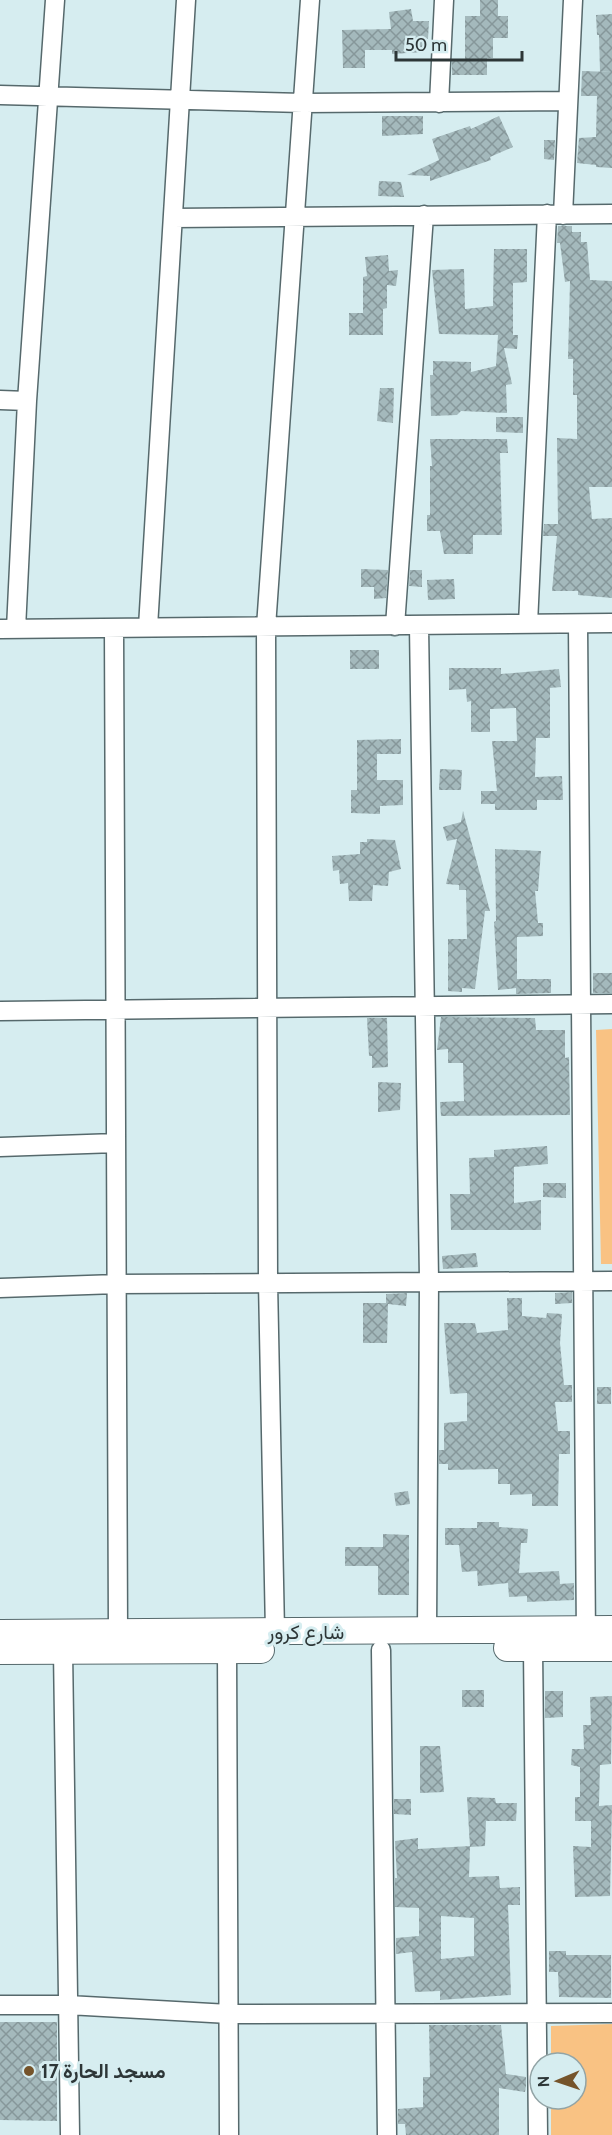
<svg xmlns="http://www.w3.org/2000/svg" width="612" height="2135" font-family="Cabin,Vazirmatn,sans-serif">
	<defs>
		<pattern id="building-cross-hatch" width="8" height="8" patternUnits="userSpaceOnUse" patternTransform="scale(1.5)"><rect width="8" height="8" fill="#a4b9bc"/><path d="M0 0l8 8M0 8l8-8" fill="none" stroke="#86979a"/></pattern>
	</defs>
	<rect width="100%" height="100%" fill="#d6edf0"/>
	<path fill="#f9c283" d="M612,1029v235h-11l-5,-234z
		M612,2024v111h-61v-36h25v-36h-25v-37z"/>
	<path fill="url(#building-cross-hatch)" fill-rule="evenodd" d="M480,0h18v16h10v22h-15v20h-6v17h-35v-15h13v-44h15z
		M411,9l2,12h16l-1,18h-5v13l-31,2v-4h-27v18h-22l-1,-38 49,-1 -2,-17z
		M612,14v58h-12l-1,-37h-2l-1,-20z
		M582,71l30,1v96l-16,-1v-2l-19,-2 2,-25 17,-1 1,-41h-16z
		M382,116h41v18l-41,2z
		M499,116l14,31 -23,10 1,3 -61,21v-5l-23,-1 32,-15 -7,-21 38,-13 1,3z
		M544,140h11l-1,20 -10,-1z
		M379,181l22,1 3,15 -26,-1z
		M558,226h14v6h9v10h6l3,38 22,1v206h-23l3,32 20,-1v80l-34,-3v-4h-26l5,-55h-14l1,-12h14l-1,-86 20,1v-44h-4v-36h-5l2,-78 -5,1 -5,-39h-3z
		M494,249h33v33l-14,1v52h5l-1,14 -13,-1 8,36 -6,1 1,28 -46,-2 -4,4 -26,1 -1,-41h3v-14l38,1v10l25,-6 2,-31 -59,-1 -7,-64 32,-1 1,40 28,-3z
		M388,255l1,16 9,-1 -2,16 -9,-1v23l-4,1v26h-34v-22h14v-36l4,-1 -2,-19z
		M380,388h14l-1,35 -16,-2z
		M496,417h27v16l-27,-1z
		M430,439h77l1,14h-8l2,82h-29v19h-29l-4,-23h-13v-16h3v-49h2z
		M361,569l27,1 -2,28 -12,1v-12h-13z
		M410,570h12v17l-13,-1z
		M454,579l1,20 -27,1 -1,-20z
		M350,650h29v19h-29z
		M449,668h52v6l58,-5 2,18 -11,1v50h-14l-1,39 27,-1 1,24h-26v10h-42v-6h-14v-13h16l-5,-50h25l-1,-33 -26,1v23h-19v-31l-4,1 -1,-13 -17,1z
		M401,739v15h-24v26h26v25l-23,1v8l-29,-1v-23h6v-50z
		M440,769l22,1 -1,20h-22z
		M463,811l27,100h-5l-10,78 -13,-1v4l-14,-1v-52h19l-1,-49h-7v-5l-13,-1 11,-45 -10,2 -4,-14 18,-5z
		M367,839l28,1 6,29 -12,3 -1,14 -15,-1 -1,16h-23l-1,-18 -8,1 -1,-14 -6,1 -1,-15 28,-2v-12h7z
		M495,849l46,2 -3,40h-3l3,32h5v13l-26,1v42h34v14l-35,1v-6l-18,2 -4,-68 2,-1z
		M593,973h19v20h-19z
		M441,1017l94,1 1,12h29v28l4,-1 1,58 -129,1 -1,-14 24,-1 -1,-38h-15v-14l-11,1z
		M367,1018h20l1,49 -16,1v-12h-3z
		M378,1082l23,1 -1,27 -22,2z
		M547,1146l1,18 -34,3v36l27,-3v30h-90l-1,-36h20l-1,-36 25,-1v-7z
		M543,1183h23v15l-23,-1z
		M476,1253l2,14 -35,2 -1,-13z
		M572,1292v11l-17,1v-11z
		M407,1293l-1,13 -18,-2 -1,39h-24v-40h23v-9z
		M507,1298h15v18l24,2 1,-5 15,1 -2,29 4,42h8v17h-17l3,29h12v23h-11l-1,52h-26v-12l-22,1v-11h-12v-15l-50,1v-6h-9v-14h5v-27l23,-2v-28l-17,1 -6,-71h31l2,10 31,-3z
		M597,1387h14v17h-14z
		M408,1491l2,13 -14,2 -2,-13z
		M477,1522h22v5l29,2 -1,14h-6l-2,30 40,-2 1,13 14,-1v17l-47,2v-6l-18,1 -1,-14 -30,3 -1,-15 -15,1 -3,-27h-14v-17h32z
		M383,1534l26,1v60h-31v-29h-33v-19h38z
		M462,1690h22v17h-22z
		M545,1691h18v26l-18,1z
		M612,1696l-1,68 -11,1 -1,41 13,-1 -2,91 -35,1 -2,-51 18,1v-26h-16v-24h5v-30l-9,-2 1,-16h12l-1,-24h8l-1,-28z
		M420,1746h20l4,46 -24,1z
		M467,1797l28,1 1,5h21l-1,18h-30l-1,25 -15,1z
		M394,1799h17v16l-17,-1z
		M418,1838v11l52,-3 -1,31 30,-1 1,12 20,-1v18h-12l3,90 -71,5v-9l-25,1 -3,-40 -16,2v-16l23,-2v-28l-24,-1v-29h2l-2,-37zM441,1916l33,2v38l-33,3z
		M549,1951h17v4h45v43l-52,-1 -1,-25h-9z
		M0,2022h57v99l-57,-1z
		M429,2025h72l5,49 20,3v9l-1,6 -26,-4v47h-93l-1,-11h-7v-15l25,-2v-30h7z"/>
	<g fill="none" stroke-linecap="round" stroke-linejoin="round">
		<g stroke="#56696c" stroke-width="21">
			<path id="minor" d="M0,95l303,8 265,-2
				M439,103l5,-103
				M563,215l10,-215
				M173,218l439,-4
				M0,400l27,1
				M528,624l19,-410
				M578,624l8,1015
				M395,626l29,-411
				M419,626l10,654 -2,351
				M148,627l38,-627
				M114,628l4,1003
				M0,629l612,-6
				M16,629l11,-228 28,-401
				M0,1011l612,-7
				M0,1147l116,-4
				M0,1288l117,-4 495,-3
				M275,1632l-7,-350 -2,-655 44,-627
				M533,1648l5,487
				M63,1650l7,485
				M227,1650l2,485
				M381,1650l6,485
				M0,2005h68l161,9 383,-1"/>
		</g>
		<g stroke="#56696c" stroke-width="28">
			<path id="secondary" d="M0,1633l612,-4
				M507,1648h105
				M0,1651l261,-1"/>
		</g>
		<use href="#minor" stroke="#fff" stroke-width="18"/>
		<use href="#secondary" stroke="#fff" stroke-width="26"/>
	</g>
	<circle fill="#75542b" stroke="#d6edf0" stroke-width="2" cx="29" cy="2071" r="6"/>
	<g text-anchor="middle" stroke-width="6" stroke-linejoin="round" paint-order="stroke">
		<g font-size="20" fill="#2d3637" stroke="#d6edf0">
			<text x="306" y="1639">شارع كرور</text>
		</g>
		<g font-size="20" font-weight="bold" fill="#2d3637" stroke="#d6edf0" text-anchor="start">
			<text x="41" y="2078">مسجد الحارة 17</text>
		</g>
	</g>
	<g transform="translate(558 2081) rotate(268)"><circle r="28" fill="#d6edf0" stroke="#92a4a6" stroke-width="1.5"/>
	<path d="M0-4.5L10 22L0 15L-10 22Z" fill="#75542b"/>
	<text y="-9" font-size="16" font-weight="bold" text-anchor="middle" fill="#2d3637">N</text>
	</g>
	<path d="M396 51v9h126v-9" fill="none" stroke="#2d3637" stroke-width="3"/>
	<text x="405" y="51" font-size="18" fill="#2d3637" stroke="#d6edf0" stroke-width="4.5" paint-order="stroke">50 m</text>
</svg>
